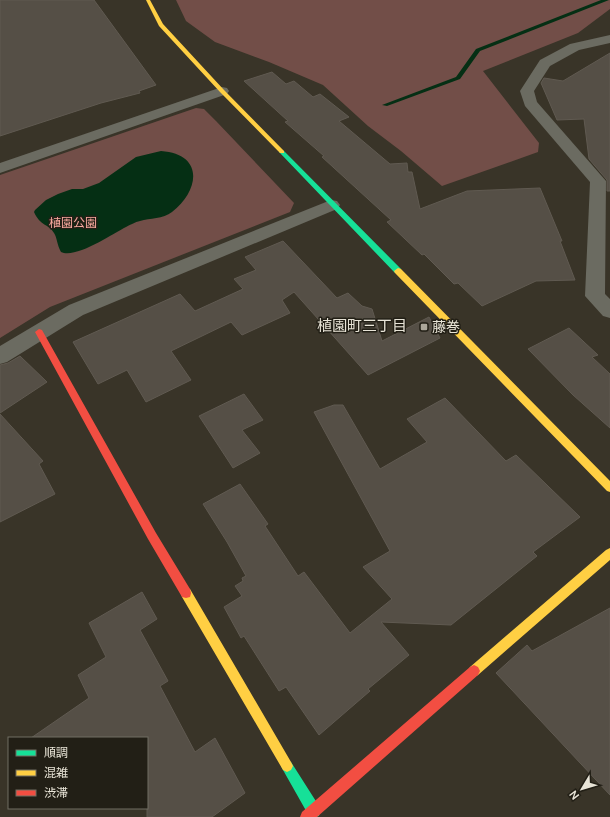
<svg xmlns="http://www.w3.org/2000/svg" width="610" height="817" font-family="Manrope,'Noto Sans JP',sans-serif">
	<rect width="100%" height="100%" fill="#393428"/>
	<path fill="#724e48" d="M176,0h434v9l-32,24 -95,38 56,72 -1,9 -96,34 -41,-35 -33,-25 -45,-41 -54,-23 -54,-20 -29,-21z
		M196,108l8,1 12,12 78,82 -4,9 -240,95 -50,31v-163z"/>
	<path fill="#052f14" d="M161,151c43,3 39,39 11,61 -9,7 -22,6 -32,9 -5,1 -10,4 -14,6 -14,7 -50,32 -65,25 -4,-7 -4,-15 -7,-19 -5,-9 -14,-7 -20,-21l1,-2 11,-10 12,-6 14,-5h11l16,-6 37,-26z"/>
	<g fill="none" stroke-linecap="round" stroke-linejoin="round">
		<path fill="#052f14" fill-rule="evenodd" d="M601,0h8l-129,51 -20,28 -73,27 -5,-1 74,-28 20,-28z"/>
	</g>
	<path fill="#554f46" stroke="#605a51" d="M0,0h94l62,85 -17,6 1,2 -39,10 -101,33z
		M610,53v138h-3v-11l-18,-21 -5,-40 -27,1 -16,-37 3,-5 19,3z
		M272,72l14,12 8,-3 19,16 7,-3 29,23 -10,4 51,43 17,-1 1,9h4l8,37 47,-18 73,-3 22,53h-2l15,39 -39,1 -54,25 -24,-23 -4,1 -30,-30 -2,1 -35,-33 4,-2 -69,-63 2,-1 -39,-34 3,-1 -44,-40z
		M283,241l54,57 11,-5 14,13 10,3 10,32 47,-24 11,21 -72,37 -74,-83 -12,8 8,13 -48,22 -11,-13 -60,29 20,29 -45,22 -19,-32 -29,14 -25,-42 107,-48 15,17 48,-22 -9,-10 22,-9 -11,-13z
		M569,328l29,27 -6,2 18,17v54l-37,-33 -45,-46z
		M20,356l27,26 -47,31v-48l8,-2z
		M244,394l19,26 -21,10 18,23 -27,15 -34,-52z
		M445,398l61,63 10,-6 64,62 -47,35 4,4 -86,69 -70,-3 28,33 -41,34 2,2 -51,44 -33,-48 -7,4 -35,-55 -3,2 -17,-31 18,-11 -7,-10 8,-5 -1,-3 4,-2 -19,-34 -24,-38 37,-20 28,40 -3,2 33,50 6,-4 46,61 42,-34 -29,-32 27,-16 -76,-139 20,-7h9l37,64 47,-27 -20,-23z
		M0,414l43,47 -4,3 16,30 -55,28z
		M142,592l15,27 -17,11 28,51 -8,5 35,66 20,-14 30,55 -33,24h-65v-79h-116l58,-40 -11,-23 28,-18 -17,-34z
		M610,608v187l-114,-122 31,-28 5,6z"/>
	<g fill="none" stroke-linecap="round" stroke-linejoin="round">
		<path fill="#6b6b61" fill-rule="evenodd" d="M610,35v8l-31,7 -29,16 -16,25 3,11 69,79 -1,113 5,5v19l-7,-2 -18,-20 5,-114 -65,-76 -5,-15 20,-31 30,-16z
			M222,87l5,1 2,3 -2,3 -227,79v-10z
			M331,200l6,1 3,4 -3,4 -254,106 -76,47 -7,2v-18l69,-41z"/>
		<path fill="#16e098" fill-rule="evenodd" d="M282,150l2,1 117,118v4h-6l-115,-120 -1,-1z
			M287,760l4,2 28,44 1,5 -1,5 -4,1 -6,-1 -26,-46 -2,-4 2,-4z"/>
		<path fill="#ffcf43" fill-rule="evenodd" d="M146,0h4l13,24 61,66 60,61v2h-4l-60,-61 -61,-66z
			M398,268l3,1 209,212v11l-3,-1 -212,-218 -1,-2z
			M610,548v12l-132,115 -4,2 -4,-2 -2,-4 2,-4 136,-117z
			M186,588l4,1 101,173 2,4 -2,4 -4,2 -4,-2 -101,-173 -1,-4 1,-4z"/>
		<path fill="#f24e42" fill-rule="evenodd" d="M39,329l3,1 114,203 34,56 1,4 -1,4 -4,1 -4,-1 -34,-58 -113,-207z
			M474,665l4,2 2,4 -2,4 -161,142h-17l2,-5 168,-145z"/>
	</g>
	<rect fill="#aba69a" stroke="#221f16" stroke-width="1.5" x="420" y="323" width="8" height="8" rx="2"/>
	<g text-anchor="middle" stroke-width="3" stroke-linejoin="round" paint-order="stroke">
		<g font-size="12" fill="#fbaba0" stroke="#221f16">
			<text x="73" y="227">植園公園</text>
		</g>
		<g font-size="14" fill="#e8e4d7" stroke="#221f16" text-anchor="start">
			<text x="432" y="332">藤巻</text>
		</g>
		<g font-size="15" fill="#e8e4d7" stroke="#221f16">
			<text x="362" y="331">植園町三丁目</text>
		</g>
	</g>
	<rect x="8" y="737" width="140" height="72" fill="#221f16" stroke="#716e63"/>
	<rect x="16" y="750" width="20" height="6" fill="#16e098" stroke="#716e63"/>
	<text x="44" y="757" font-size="12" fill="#e8e4d7">順調</text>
	<rect x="16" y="770" width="20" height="6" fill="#ffcf43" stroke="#716e63"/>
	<text x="44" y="777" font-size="12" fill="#e8e4d7">混雑</text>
	<rect x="16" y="790" width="20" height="6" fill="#f24e42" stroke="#716e63"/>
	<text x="44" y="797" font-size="12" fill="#e8e4d7">渋滞</text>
	<g transform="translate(582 789) rotate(232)" stroke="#221f16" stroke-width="3" paint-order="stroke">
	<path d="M0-3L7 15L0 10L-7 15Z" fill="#e8e4d7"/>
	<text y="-6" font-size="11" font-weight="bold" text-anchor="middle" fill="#e8e4d7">N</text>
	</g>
</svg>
